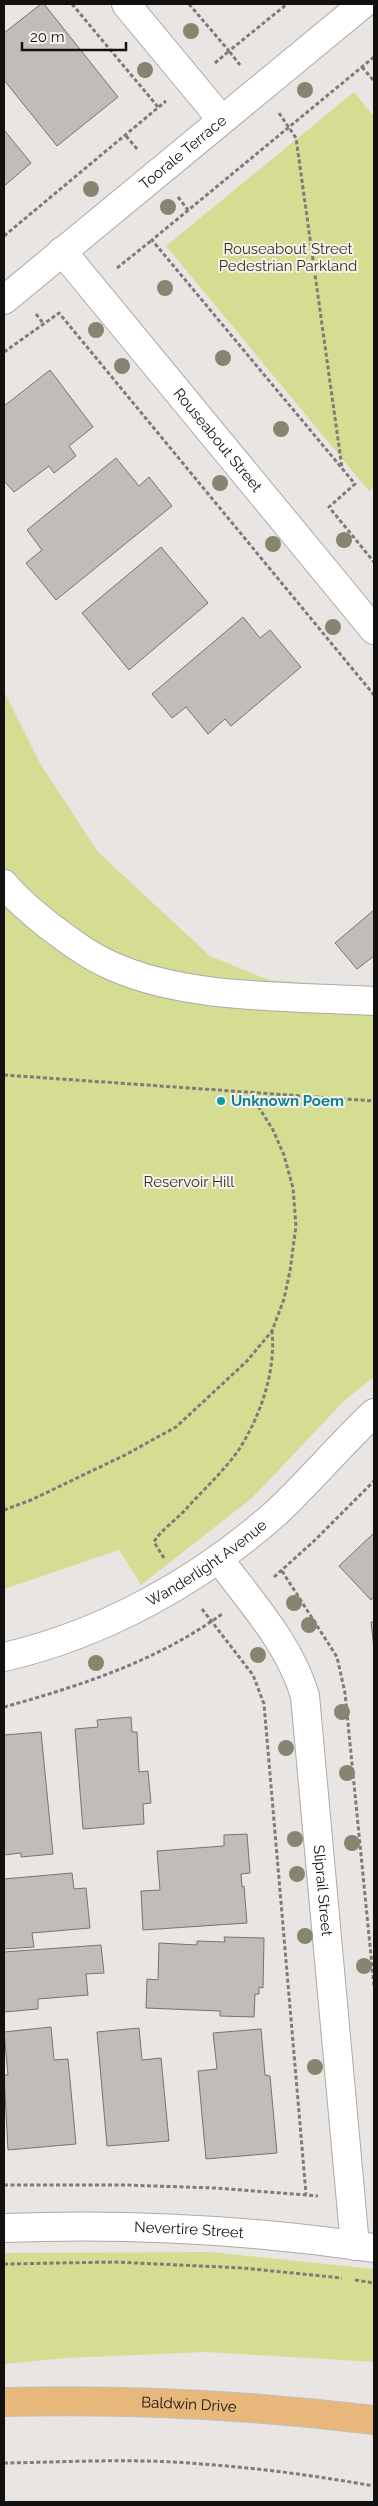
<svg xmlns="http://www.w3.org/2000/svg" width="378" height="2506" font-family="Raleway,sans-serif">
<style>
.green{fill:#d5dd93}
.building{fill:#c0bcb9;stroke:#767370}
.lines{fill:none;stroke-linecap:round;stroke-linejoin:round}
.minor-casing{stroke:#adaaa7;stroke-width:30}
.major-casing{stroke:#c1c1c1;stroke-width:30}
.path{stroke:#7e7b79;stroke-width:3;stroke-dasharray:4 2.5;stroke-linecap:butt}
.minor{stroke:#fff;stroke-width:28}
.major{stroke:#e8b77b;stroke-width:28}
.tree{fill:#858570}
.culture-dot{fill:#0f9aa8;stroke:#f6f2ef;stroke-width:2}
.labels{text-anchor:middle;stroke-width:4;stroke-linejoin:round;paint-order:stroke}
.street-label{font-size:15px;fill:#121110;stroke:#f6f2ef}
.park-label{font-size:15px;fill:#333613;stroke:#f6f2ef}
.culture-label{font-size:15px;font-weight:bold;fill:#0d838f;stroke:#f6f2ef;text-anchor:start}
</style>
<rect width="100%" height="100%" fill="#e9e5e2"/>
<g class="green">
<path d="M354 92 374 117V487L369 491 166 246Z"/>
<path d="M4 691 41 765 98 852 210 956 269 980 374 988V1377L345 1400 252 1498 141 1585 119 1550 4 1589Z"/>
<path d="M211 2252 374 2269V2362L206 2352 66 2358 4 2364V2253Z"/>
</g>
<g class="building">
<path d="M41 4H44L118 97 57 146 4 80V33Z"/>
<path d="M4 130 31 163 4 186Z"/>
<path d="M50 370 93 427 69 446 76 456 54 473 49 466 14 492 4 481V406Z"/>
<path d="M116 458 139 486 149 477 172 506 56 600 26 563 42 550 27 530Z"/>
<path d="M161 547 208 603 129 670 82 613Z"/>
<path d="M243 617 260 638 270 630 301 667 231 726 225 719 208 734 186 707 172 718 152 694Z"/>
<path d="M374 910V956L357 969 335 943Z"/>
<path d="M374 1533V1597L371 1600 339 1566Z"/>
<path d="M371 1622H374V1649Z"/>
<path d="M131 1717 132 1732H137L139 1772 148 1771 151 1803 143 1804 144 1824 83 1829 75 1729 98 1727 97 1720Z"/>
<path d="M41 1732 53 1854 21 1857V1853L4 1855V1735Z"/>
<path d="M247 1834 250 1873 241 1874 242 1887 244 1886 247 1923 143 1930 141 1891 160 1890 157 1851 224 1846V1835Z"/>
<path d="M72 1873 74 1889 86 1888 90 1928 32 1933 34 1947 4 1949V1879Z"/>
<path d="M224 1937 264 1938 263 1988 259 1987V1994H255L254 2017 220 2016V2011L146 2008 147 1979 158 1980 159 1943 197 1945V1941L225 1942Z"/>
<path d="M101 1945 104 1973 86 1974 88 1995 38 1999V2009L4 2012V1952Z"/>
<path d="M51 2027 54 2060 68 2059 76 2144 8 2150 4 2075H8L4 2032Z"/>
<path d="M139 2028 142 2060 161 2058 169 2141 107 2146 97 2032Z"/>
<path d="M261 2029 265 2075 270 2076 277 2153 206 2159 198 2071 217 2069 213 2033Z"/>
</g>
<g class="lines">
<g class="minor-casing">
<g id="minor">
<path d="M126 4 222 120"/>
<path id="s1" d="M62 251 374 630"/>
<path id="s2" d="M4 300 363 4"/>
<path d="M4 884C16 899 33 913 48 925 68 940 89 956 112 966 187 1000 293 996 374 1001"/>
<path id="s3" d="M219 1559C250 1601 290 1644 305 1696L355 2246"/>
<path id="s4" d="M4 1657C104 1634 199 1581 276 1513 310 1481 340 1445 374 1413"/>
<path id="s5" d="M4 2228C127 2223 252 2230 374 2248"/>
</g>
</g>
<g class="major-casing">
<g id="major">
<path id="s6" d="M4 2402C128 2399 251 2405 374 2420"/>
</g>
</g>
<g class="path">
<path d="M72 4 158 107"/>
<path d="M189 4 229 51 287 4"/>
<path d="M374 57 152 240 355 484 329 507 374 562"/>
<path d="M215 63 229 51 240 65"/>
<path d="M362 67 374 81"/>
<path d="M279 113 296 138 342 468"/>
<path d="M126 136 138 150"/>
<path d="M178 197 188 210"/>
<path d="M4 236 166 101"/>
<path d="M117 268 152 240"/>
<path d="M36 314 43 323"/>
<path d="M4 352 59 313 374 695"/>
<path d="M4 1075 374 1101"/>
<path d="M4 1510 31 1500 125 1455 176 1427 247 1361 272 1331 284 1299 290 1271 296 1226 293 1188 284 1155 273 1130 250 1093"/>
<path d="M164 1558 154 1542C158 1533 178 1518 186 1509 204 1489 225 1470 240 1448 261 1414 276 1371 272 1331"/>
<path d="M282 1571 337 1657 345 1693 374 1986"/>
<path d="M274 1577 314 1541 374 1481"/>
<path d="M202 1609 253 1675 264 1704 306 2194"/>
<path d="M4 1707C80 1686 157 1661 222 1614"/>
<path d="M4 2185H124L215 2188 318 2196"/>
<path d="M4 2264 115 2262 243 2268 342 2278"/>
<path d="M355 2280 374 2283"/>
<path d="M4 2463C69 2462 136 2458 201 2464 259 2468 317 2476 374 2486"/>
</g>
<use href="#minor" class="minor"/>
<use href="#major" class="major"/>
</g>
<g class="tree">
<circle cx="191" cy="31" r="8"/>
<circle cx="145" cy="70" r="8"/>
<circle cx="305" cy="90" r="8"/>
<circle cx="91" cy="189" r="8"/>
<circle cx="168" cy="207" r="8"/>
<circle cx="165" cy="288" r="8"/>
<circle cx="96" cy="330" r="8"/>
<circle cx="223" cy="358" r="8"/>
<circle cx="122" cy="366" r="8"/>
<circle cx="281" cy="429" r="8"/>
<circle cx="220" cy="483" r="8"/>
<circle cx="344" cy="540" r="8"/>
<circle cx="273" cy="544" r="8"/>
<circle cx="333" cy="627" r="8"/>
<circle cx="294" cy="1603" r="8"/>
<circle cx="309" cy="1625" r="8"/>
<circle cx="258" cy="1655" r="8"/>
<circle cx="96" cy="1663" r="8"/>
<circle cx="342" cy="1712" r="8"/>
<circle cx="286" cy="1748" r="8"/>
<circle cx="347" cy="1773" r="8"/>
<circle cx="295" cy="1839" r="8"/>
<circle cx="352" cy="1843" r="8"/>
<circle cx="297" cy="1874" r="8"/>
<circle cx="305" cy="1936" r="8"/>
<circle cx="364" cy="1966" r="8"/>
<circle cx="315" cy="2067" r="8"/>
</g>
<circle class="culture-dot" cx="221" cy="1101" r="5"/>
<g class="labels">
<g class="street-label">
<text dy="5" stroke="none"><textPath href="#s2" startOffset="232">Toorale Terrace</textPath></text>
<text dy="5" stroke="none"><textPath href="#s1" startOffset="245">Rouseabout Street</textPath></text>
<text dy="5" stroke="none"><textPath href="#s4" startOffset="225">Wanderlight Avenue</textPath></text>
<text dy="5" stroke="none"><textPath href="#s3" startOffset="358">Sliprail Street</textPath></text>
<text dy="5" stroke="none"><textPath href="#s5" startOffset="185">Nevertire Street</textPath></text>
<text dy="5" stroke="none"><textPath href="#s6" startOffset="185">Baldwin Drive</textPath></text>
</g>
<g class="park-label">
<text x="288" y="254">Rouseabout Street<tspan x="288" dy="17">Pedestrian Parkland</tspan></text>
<text x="189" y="1187">Reservoir Hill</text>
</g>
<g class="culture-label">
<text x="231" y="1106">Unknown Poem</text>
</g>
</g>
<rect width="378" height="2506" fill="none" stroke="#121110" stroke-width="10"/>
<path d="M22 42v8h104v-8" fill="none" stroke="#121110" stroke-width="2.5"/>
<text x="30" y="42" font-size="15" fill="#121110" stroke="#f6f2ef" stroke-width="4" paint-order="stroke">20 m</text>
</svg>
